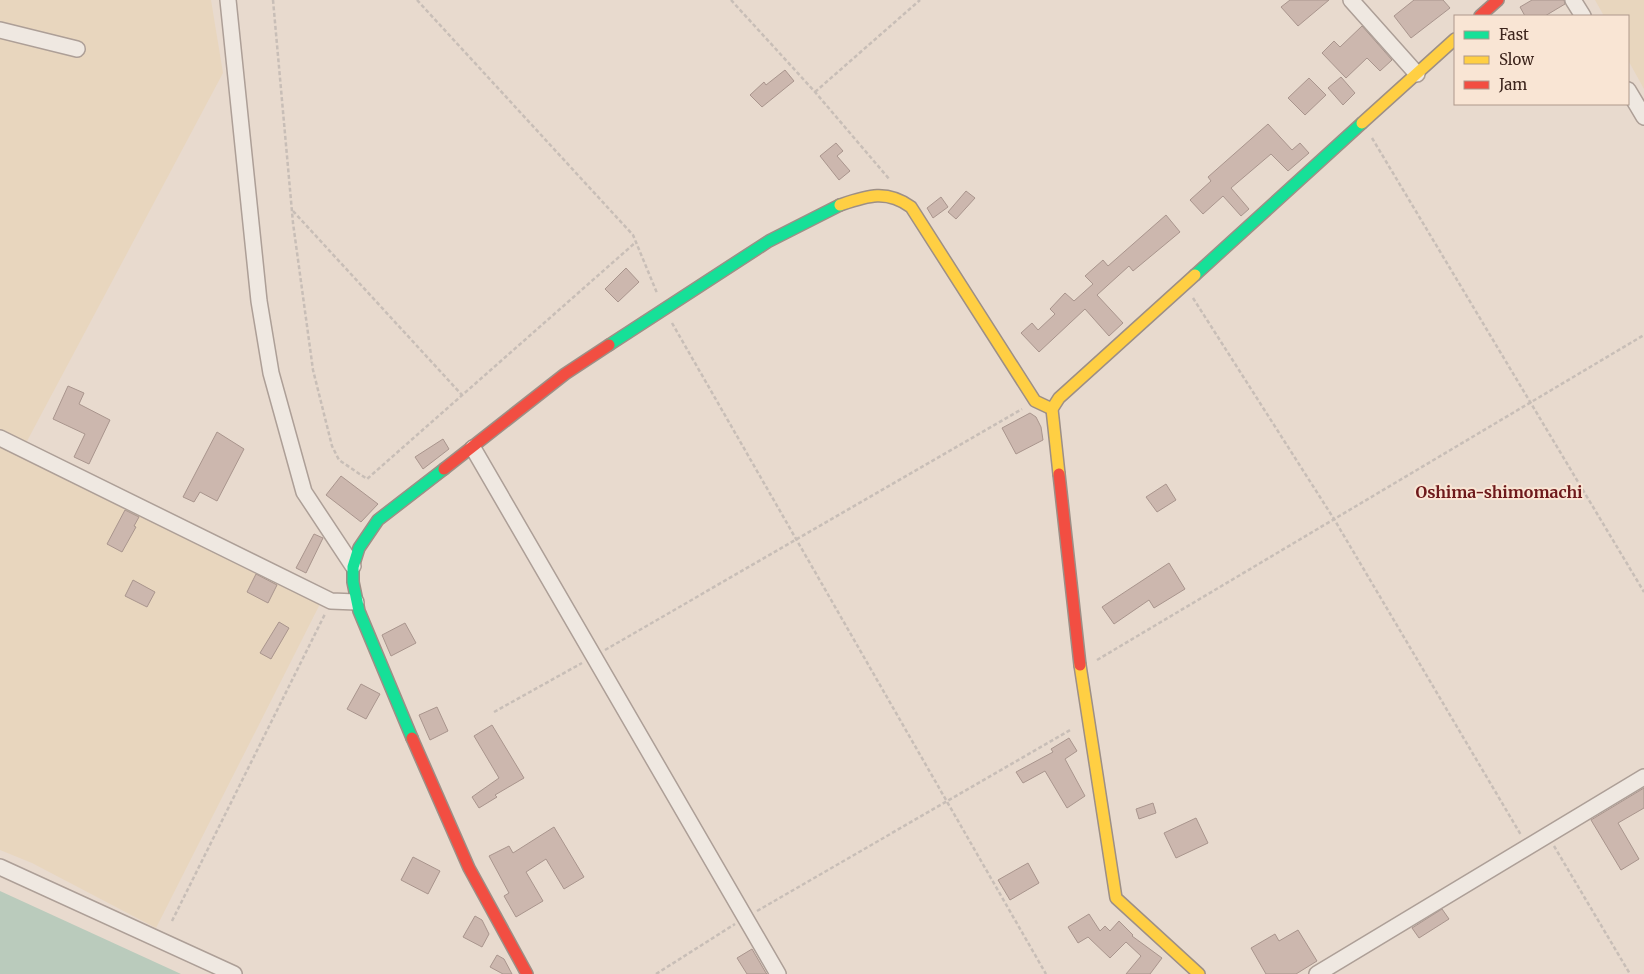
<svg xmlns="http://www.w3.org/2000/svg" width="1644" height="974" font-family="Merriweather,serif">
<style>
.farmland{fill:#e8d6be}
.water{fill:#bacbbc}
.building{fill:#ccb7ae;stroke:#a9958d}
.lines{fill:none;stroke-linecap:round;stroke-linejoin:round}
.street-casing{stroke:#ad9f97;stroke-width:18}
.fast-casing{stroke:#9d8f86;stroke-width:14}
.slow-casing{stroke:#9d8f86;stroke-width:14}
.jam-casing{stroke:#9d8f86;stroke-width:14}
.path{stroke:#c8beb7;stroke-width:2.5;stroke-dasharray:4 2.5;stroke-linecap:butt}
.street{stroke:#efe8e1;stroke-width:15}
.fast{stroke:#16e098;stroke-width:11}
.slow{stroke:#ffcf43;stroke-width:11}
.jam{stroke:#f24e42;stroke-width:11}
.labels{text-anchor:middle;stroke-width:4;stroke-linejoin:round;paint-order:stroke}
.quarter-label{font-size:16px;font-weight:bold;fill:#6e191b;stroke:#f9e5d4}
</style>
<rect width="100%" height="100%" fill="#e8dace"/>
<g class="farmland">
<path d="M0 0H211L223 73 26 443 0 430Z"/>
<path d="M1595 0H1644V89L1628 60V16H1604Z"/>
<path d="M0 447 320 604 156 928 32 863 0 850Z"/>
</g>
<path class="water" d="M0 891 181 974H0Z"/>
<g class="building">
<path d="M1290 0H1329L1298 26 1281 7Z"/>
<path d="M1414 0H1443L1450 8 1411 38 1394 16Z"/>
<path d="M1532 0H1564L1565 4 1545 16H1525L1520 7Z"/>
<path d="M1362 26 1392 60 1380 71 1367 58 1346 78 1322 53 1334 41 1340 47Z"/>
<path d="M785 70 794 81 762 107 750 95 764 82 766 85Z"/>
<path d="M1341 77 1355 93 1343 105 1328 88Z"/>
<path d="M1309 78 1326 95 1305 115 1288 98Z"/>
<path d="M1268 124 1292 150 1300 143 1309 153 1288 171 1271 154 1231 188 1249 209 1241 216 1223 196 1203 214 1190 200 1211 181 1208 177Z"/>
<path d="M836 143 843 151 837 156 850 171 839 180 820 156Z"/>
<path d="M966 191 975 198 956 219 948 212Z"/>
<path d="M941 197 948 207 933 218 927 208Z"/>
<path d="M1166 215 1180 232 1133 271 1129 266 1097 295 1123 323 1109 336 1085 309 1039 352 1021 333 1032 323 1038 330 1055 314 1050 309 1065 293 1074 301 1093 284 1085 276 1103 260 1108 266Z"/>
<path d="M626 268 639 282 618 302 605 289Z"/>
<path d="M68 386 84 393 79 404 110 420 89 464 74 457 85 434 53 419Z"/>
<path d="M1030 413 1036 417 1041 427 1043 440 1016 454 1002 428Z"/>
<path d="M217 432 244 449 217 501 200 492 194 502 183 497Z"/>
<path d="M443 439 449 449 423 469 415 457Z"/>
<path d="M341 476 378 504 361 522 326 495Z"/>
<path d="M1166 484 1176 500 1157 512 1146 497Z"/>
<path d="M125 510 139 517 134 526 136 527 122 552 107 544Z"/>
<path d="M314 534 323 538 306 573 296 568Z"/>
<path d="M1169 563 1185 589 1154 608 1149 600 1114 624 1102 607Z"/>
<path d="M256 574 277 585 268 603 247 592Z"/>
<path d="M133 580 155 592 147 607 125 596Z"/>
<path d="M279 622 289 628 271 659 260 653Z"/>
<path d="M405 623 416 643 391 656 382 635Z"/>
<path d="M361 684 380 694 366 719 347 709Z"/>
<path d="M437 707 448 731 430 740 419 715Z"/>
<path d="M492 725 524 778 495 795 497 797 479 808 472 797 499 778 474 736Z"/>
<path d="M1069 738 1077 751 1065 759 1085 796 1067 808 1045 771 1023 783 1016 772 1053 752 1051 749Z"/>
<path d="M1644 788V808L1618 823 1639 859 1621 870 1591 820Z"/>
<path d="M1153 803 1156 813 1139 819 1136 809Z"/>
<path d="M1196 818 1208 843 1176 858 1164 833Z"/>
<path d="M554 827 584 877 564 889 546 859 526 872 543 901 516 917 504 896 509 893 489 856 509 846 513 853Z"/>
<path d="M413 857 440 871 428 894 401 880Z"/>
<path d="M1028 863 1039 883 1010 900 998 880Z"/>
<path d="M1442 909 1449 919 1419 938 1412 928Z"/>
<path d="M1089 914 1100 931 1105 926 1110 931 1119 921 1133 935 1132 936 1162 958 1150 974H1126L1141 956 1126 942 1110 958 1088 937 1078 943 1068 927Z"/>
<path d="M475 916 482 920 489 934 482 947 463 937Z"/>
<path d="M1298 930 1317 961 1296 974H1266L1251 948 1275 934 1279 941Z"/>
<path d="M752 949 766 973 767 974H747L737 958Z"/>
<path d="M497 955 504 959 512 974H503L490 967Z"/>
</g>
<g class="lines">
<g class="street-casing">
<g id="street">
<path d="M228 0 259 301 271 373 304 492 353 566"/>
<path d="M1351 0 1417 74"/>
<path d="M1573 0 1583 16"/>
<path d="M0 30 77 49"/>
<path d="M1628 90 1644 117"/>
<path d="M0 438 331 601 356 602"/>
<path d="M473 448 778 974"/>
<path d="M0 867 234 974"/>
<path d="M1317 974 1644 777"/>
</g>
</g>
<g class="fast-casing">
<g id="fast">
<path d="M1195 275 1362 123"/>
<path d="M609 345 769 241 840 205"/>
<path d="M412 738 359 611 353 582V567L359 548 378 520 444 469"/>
</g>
</g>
<g class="slow-casing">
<g id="slow">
<path d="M1362 123 1455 39"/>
<path d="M840 205C867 196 886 189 911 207L1035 401 1052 409"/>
<path d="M1059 474 1052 409 1059 398 1195 275"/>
<path d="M1080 665 1116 898 1199 974"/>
</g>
</g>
<g class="jam-casing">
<g id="jam">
<path d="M1480 16 1498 0"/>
<path d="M444 469 565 374 609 345"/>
<path d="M1059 474 1080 665"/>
<path d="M412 738 469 868 527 974"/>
</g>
</g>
<g class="path">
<path d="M273 0 293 223 313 370 332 446 339 460 367 479 636 242"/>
<path d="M417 0 633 235 657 293"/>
<path d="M731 0 815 92 890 180"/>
<path d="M815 92 920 0"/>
<path d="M1372 138 1644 592"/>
<path d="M293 211 462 395"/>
<path d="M1193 298 1334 519 1521 835"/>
<path d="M672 323 1046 974"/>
<path d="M605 650 1022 409"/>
<path d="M1097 660 1644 335"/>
<path d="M494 712 582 663"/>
<path d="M1554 846 1630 974"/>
<path d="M757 911 1072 729"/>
<path d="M172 921 325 614"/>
<path d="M656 974 735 924"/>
</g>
<use href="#street" class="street"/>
<use href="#fast" class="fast"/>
<use href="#slow" class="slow"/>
<use href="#jam" class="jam"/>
</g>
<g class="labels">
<g class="quarter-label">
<text x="1499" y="498">Oshima-shimomachi</text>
</g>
</g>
<rect x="1454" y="15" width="175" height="90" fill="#f9e5d4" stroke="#ae988b"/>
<rect x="1464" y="31" width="25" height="8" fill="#16e098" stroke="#ae988b"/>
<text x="1499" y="40" font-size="15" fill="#3d251d">Fast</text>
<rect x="1464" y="56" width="25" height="8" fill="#ffcf43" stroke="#ae988b"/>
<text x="1499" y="65" font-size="15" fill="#3d251d">Slow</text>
<rect x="1464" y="81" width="25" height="8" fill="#f24e42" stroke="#ae988b"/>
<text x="1499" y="90" font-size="15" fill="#3d251d">Jam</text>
</svg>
